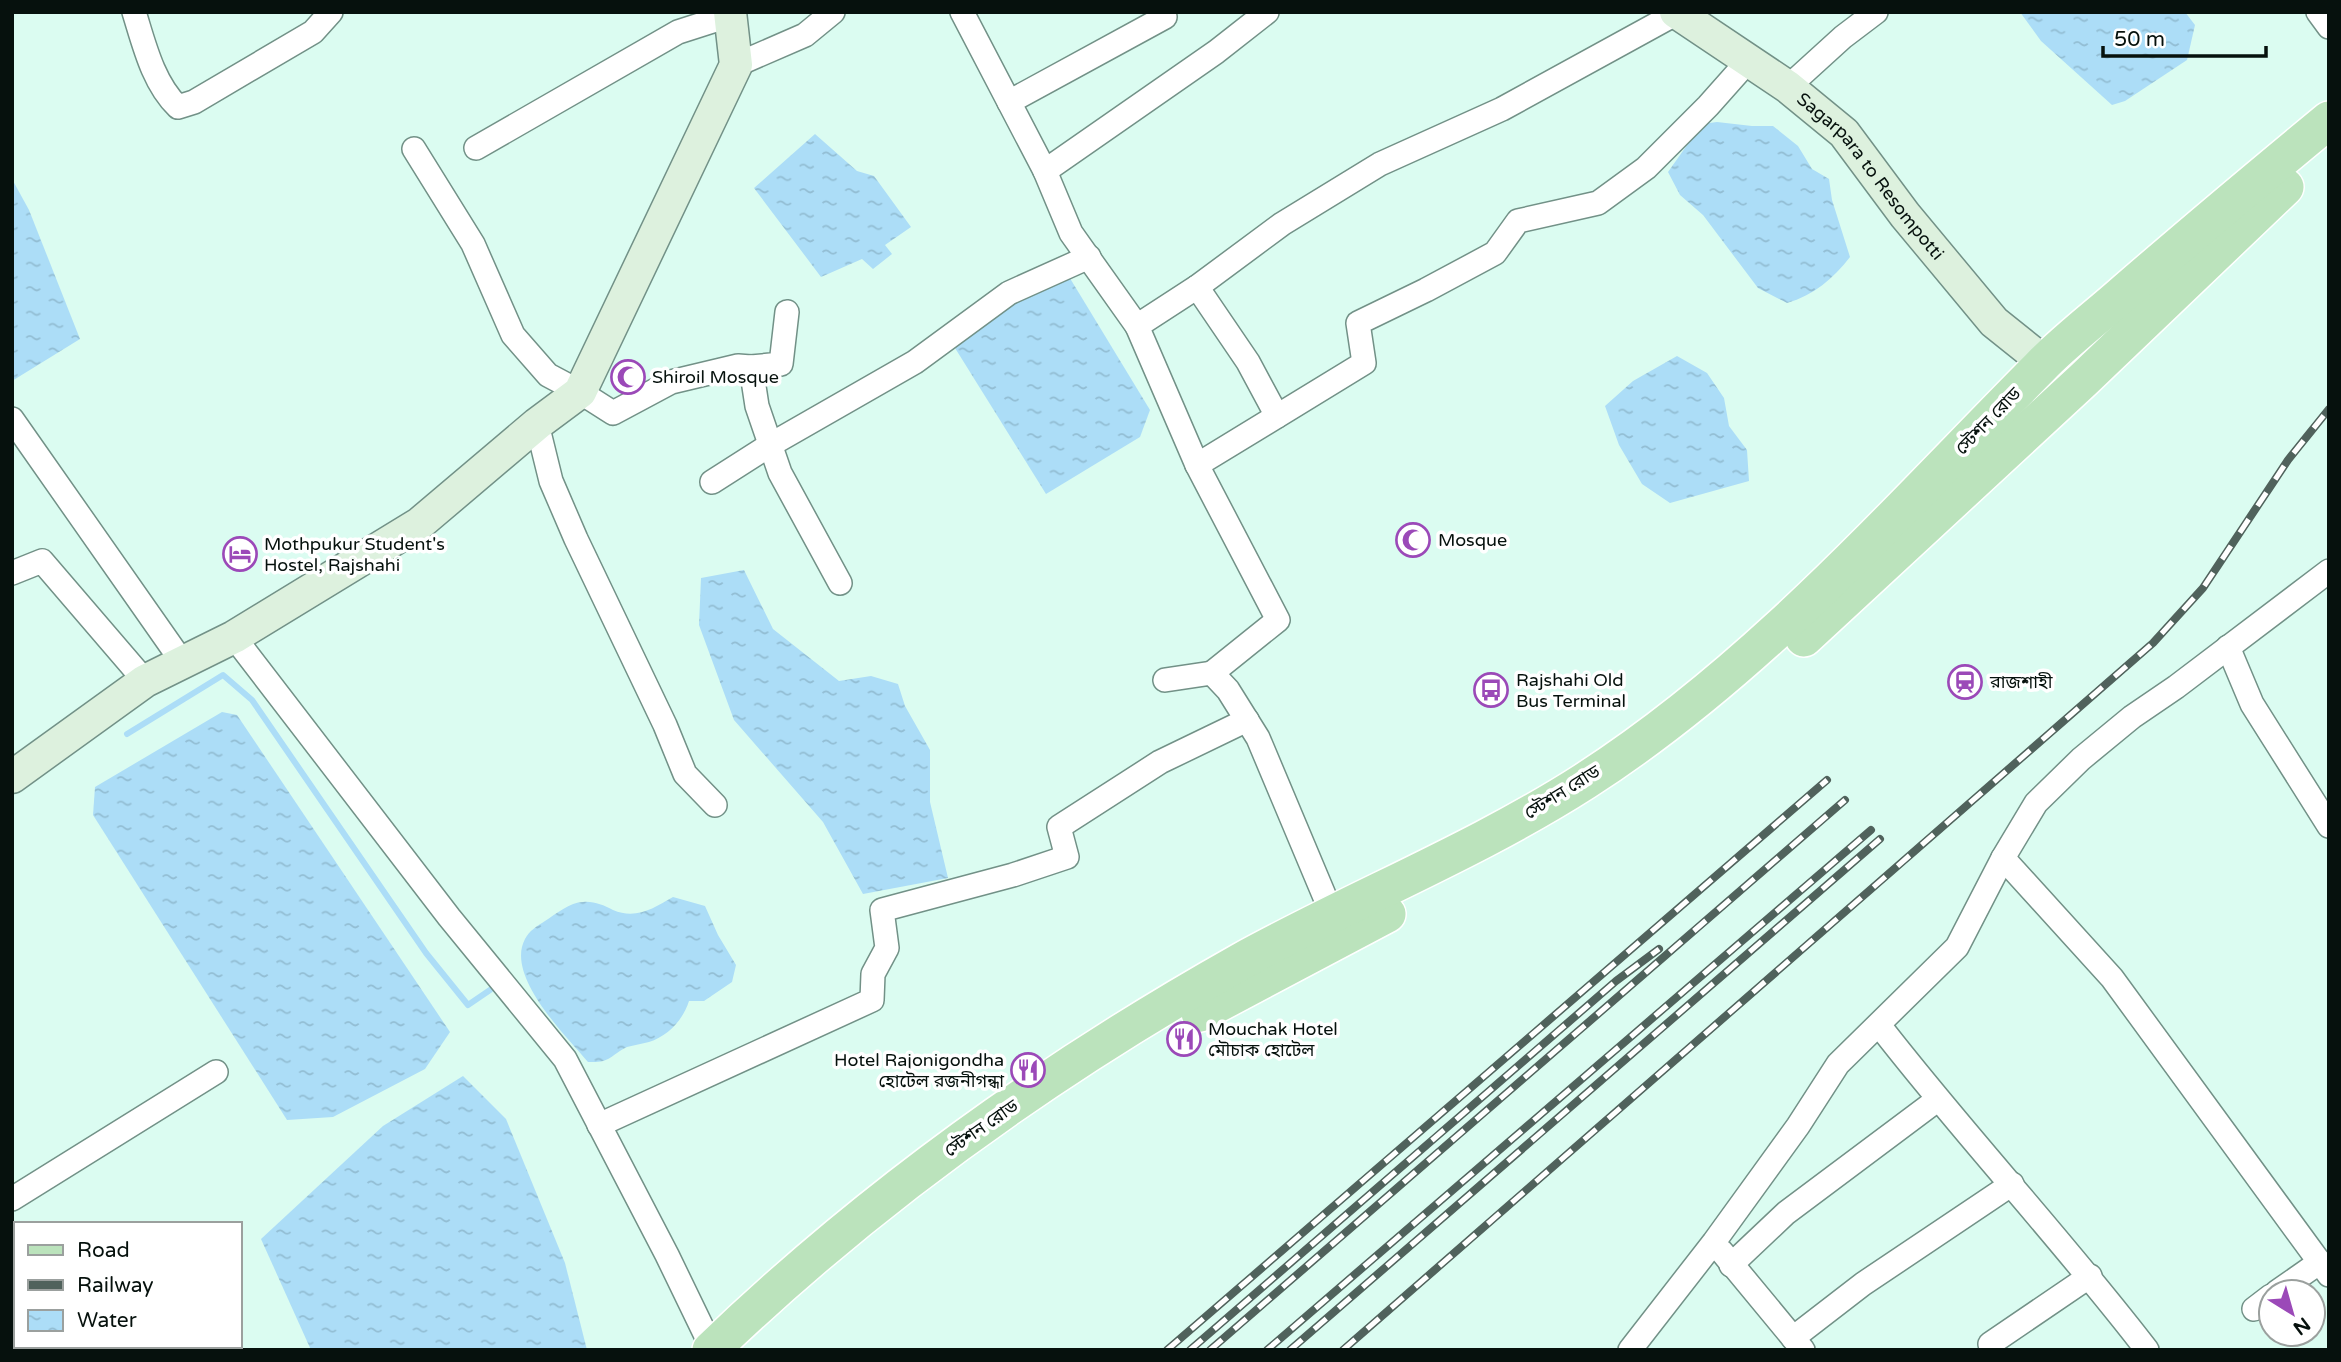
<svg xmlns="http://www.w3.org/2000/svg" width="2341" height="1362" font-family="'Varela Round','Noto Sans Bengali',sans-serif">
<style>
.water{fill:url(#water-ripples)}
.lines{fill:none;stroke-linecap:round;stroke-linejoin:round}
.stream{stroke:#acddf7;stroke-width:6}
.street-casing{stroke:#729187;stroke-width:26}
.secondary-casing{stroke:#729187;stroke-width:35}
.primary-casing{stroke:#fff;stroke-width:40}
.street{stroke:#fff;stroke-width:23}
.secondary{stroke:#ddf1de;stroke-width:32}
.primary{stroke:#bbe3bc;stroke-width:37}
.rail-casing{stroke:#50625c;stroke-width:8}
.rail{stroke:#fff;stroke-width:5;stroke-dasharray:16;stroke-linecap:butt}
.labels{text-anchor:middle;stroke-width:7;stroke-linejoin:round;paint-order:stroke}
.street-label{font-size:18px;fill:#06110d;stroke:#fff}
.poi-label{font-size:18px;fill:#06110d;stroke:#fff;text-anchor:start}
</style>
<defs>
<pattern id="water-ripples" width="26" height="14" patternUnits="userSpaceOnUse" patternTransform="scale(1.75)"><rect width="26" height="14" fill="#acddf7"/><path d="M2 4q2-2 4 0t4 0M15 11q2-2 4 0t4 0" fill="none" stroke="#92bdd3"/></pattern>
</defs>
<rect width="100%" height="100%" fill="#dbfcf1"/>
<g class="water">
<path d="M2020 12H2185L2195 25 2187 60 2125 101 2112 105 2041 41Z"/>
<path d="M1717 122 1752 126H1773L1798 146 1812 169 1829 179 1832 200 1850 257C1833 279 1814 295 1787 303L1758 288 1703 215 1680 195 1668 172 1702 124Z"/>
<path d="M815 134 857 171 874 176 911 227 885 245 892 254 873 269 862 259 821 277 754 188Z"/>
<path d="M12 179 29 210 80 339 12 381Z"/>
<path d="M1068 275 1150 410 1140 437 1046 494 955 348 974 320Z"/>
<path d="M1677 356 1707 373 1724 398 1729 426 1747 450 1749 481 1670 503 1642 484 1619 445 1605 406 1633 381Z"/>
<path d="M744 570 773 629 839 681 871 676 898 684 905 706 930 750V802L948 878 863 894 823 822 734 720 699 625 701 578Z"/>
<path d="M222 712 237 715 450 1032 425 1069 333 1117 287 1120 93 815 95 787Z"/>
<path d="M673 897 705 906 718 935 736 965 732 982 704 1001H689C683 1020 668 1036 649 1042 642 1044 634 1045 627 1047 609 1056 611 1063 588 1062 566 1036 505 976 525 939 529 931 537 926 545 921 556 914 570 902 583 902 594 901 603 905 613 910 636 920 654 908 673 897Z"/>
<path d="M463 1076 506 1119 565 1263 587 1350H311L261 1239 383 1126Z"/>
</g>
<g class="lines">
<path class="stream" d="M127 734 223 675 252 700 426 953 468 1005 490 990"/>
<g class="street-casing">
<g id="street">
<path d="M134 12C144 44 153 83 178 107L194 102 313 32 331 12"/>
<path d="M962 12 1045 171 1071 233 1137 326"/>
<path d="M2318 12 2329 27"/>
<path d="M736 65 805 35 833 12"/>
<path d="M1788 87 1843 37 1876 12"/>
<path d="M1009 102 1165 17 1164 12"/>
<path d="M476 148 678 32 731 15"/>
<path d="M414 149 473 244 513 335 548 375 580 392 613 413 671 382 738 366 751 367 757 406 780 473 840 583"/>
<path d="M1045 171 1216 52 1267 12"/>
<path d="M1197 287 1248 362 1277 416"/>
<path d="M751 367 781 364 787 312"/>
<path d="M12 419 183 663"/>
<path d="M537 424 551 481 576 539 665 725 685 774 715 805"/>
<path d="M1197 465 1364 363 1358 323 1426 290 1495 253 1518 221 1598 203 1646 168 1708 106 1748 61"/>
<path d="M712 482 770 445 915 362 1009 293 1089 257"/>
<path d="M12 573 42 561 145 681"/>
<path d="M234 637 449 917 565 1059 667 1255 712 1348"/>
<path d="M2228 647 2252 704 2329 826"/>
<path d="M1212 673 1278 620 1197 465 1137 326 1197 287 1282 224 1380 164 1502 109 1677 13"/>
<path d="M1165 680 1212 673 1228 690 1258 738 1332 914"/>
<path d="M2003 858 2112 978 2329 1275"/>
<path d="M1879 1025C1965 1136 2061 1238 2147 1350"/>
<path d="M599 1125 872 1000 873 974 887 948 882 910 1013 875 1067 857 1059 827 1160 762 1247 720"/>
<path d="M12 1199 216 1072"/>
<path d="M1722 1252 1803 1350"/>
<path d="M1731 1265 1786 1213 1937 1100"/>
<path d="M2277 1292 2320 1262"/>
<path d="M2254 1309 2271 1296"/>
<path d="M1793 1338 1863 1284 2012 1184"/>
<path d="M1630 1350 1714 1242 1798 1126 1838 1064 1957 947 2003 858 2036 803 2081 759 2132 717 2176 687 2329 571"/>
<path d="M1992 1350 1990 1344 2090 1276"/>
</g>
</g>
<g class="secondary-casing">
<g id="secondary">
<path id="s1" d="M1676 12 1788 87 1844 133 1905 215 1994 322 2044 362"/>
<path d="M12 777 145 681 234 637 419 524 537 424 580 392 736 65 730 12"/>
</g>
</g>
<g class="primary-casing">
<g id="primary">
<path d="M1804 638 2083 380 2285 187"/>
<path d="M1200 1013 1387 914"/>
<path d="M711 1350C869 1198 1050 1069 1240 962 1354 899 1476 851 1585 781 1759 669 1896 512 2040 367 2066 340 2097 317 2125 292 2192 234 2260 177 2329 120"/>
</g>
</g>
<use href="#street" class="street"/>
<use href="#secondary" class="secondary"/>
<use href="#primary" class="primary"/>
<g class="rail-casing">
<g id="rail">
<path d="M1167 1350 1827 780"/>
<path d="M1190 1350 1616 981 1659 949"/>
<path d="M1210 1350 1845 800"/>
<path d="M1267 1350 1871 830"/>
<path d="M1290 1350 1880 839"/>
<path d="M1343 1350 2153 643 2203 588 2288 460 2329 409"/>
</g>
</g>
<use href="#rail" class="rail"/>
</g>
<defs>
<g id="mosque-ring" transform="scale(1.75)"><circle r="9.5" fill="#fff" stroke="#9b49b8" stroke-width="1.5"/><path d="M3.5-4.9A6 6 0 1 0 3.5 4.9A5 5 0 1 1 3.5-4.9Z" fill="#9b49b8"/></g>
<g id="hotel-ring" transform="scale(1.75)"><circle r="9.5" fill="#fff" stroke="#9b49b8" stroke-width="1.5"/><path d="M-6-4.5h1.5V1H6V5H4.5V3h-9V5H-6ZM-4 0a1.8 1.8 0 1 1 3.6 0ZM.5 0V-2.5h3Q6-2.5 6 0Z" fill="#9b49b8"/></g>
<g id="station-ring" transform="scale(1.75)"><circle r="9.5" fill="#fff" stroke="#9b49b8" stroke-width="1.5"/><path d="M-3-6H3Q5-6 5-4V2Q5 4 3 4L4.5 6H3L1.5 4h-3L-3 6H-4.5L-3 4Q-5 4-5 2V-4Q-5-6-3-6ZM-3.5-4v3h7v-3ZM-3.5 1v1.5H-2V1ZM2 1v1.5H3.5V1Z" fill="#9b49b8"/></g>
<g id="bus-ring" transform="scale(1.75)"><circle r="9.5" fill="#fff" stroke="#9b49b8" stroke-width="1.5"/><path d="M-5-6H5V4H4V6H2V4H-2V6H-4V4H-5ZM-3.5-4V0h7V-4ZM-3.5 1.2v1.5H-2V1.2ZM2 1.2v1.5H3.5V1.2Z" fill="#9b49b8"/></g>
<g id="restaurant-ring" transform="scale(1.75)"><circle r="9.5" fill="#fff" stroke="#9b49b8" stroke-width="1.5"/><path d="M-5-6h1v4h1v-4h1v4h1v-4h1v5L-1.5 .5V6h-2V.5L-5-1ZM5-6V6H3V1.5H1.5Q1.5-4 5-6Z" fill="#9b49b8"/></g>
</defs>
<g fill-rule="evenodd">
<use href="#mosque-ring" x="628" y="377"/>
<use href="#mosque-ring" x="1413" y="540"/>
<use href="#hotel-ring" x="240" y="554"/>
<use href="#station-ring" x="1965" y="682"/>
<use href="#bus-ring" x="1491" y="690"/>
<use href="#restaurant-ring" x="1184" y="1039"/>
<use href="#restaurant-ring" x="1028" y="1070"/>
</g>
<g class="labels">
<g class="street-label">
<text dy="6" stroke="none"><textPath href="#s1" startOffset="257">Sagarpara to Resompotti</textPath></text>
<text transform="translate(1988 421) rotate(-46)" y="6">স্টেশন রোড</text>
<text transform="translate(1562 792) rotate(-32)" y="6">স্টেশন রোড</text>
<text transform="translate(981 1128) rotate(-35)" y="6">স্টেশন রোড</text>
</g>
<g class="poi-label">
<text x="652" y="383">Shiroil Mosque</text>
<text x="1438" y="546">Mosque</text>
<text x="264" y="550">Mothpukur Student's<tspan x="264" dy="21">Hostel, Rajshahi</tspan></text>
<text x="1516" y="686">Rajshahi Old<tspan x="1516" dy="21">Bus Terminal</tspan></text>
<text x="1990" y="688">রাজশাহী</text>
<text x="1208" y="1035">Mouchak Hotel<tspan x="1208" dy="21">মৌচাক হোটেল</tspan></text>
<text x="1004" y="1066" text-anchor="end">Hotel Rajonigondha<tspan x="1004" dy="21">হোটেল রজনীগন্ধা</tspan></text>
</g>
</g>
<rect width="2341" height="1362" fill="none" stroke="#06110d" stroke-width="28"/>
<rect x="14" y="1222" width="228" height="126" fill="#ffffff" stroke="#9ba09e" stroke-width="2"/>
<rect x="28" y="1245" width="35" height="10" fill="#bbe3bc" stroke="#9ba09e" stroke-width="2"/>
<text x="77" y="1257" font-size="21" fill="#06110d">Road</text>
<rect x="28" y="1280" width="35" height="10" fill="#50625c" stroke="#9ba09e" stroke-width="2"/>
<text x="77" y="1292" font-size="21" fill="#06110d">Railway</text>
<rect x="28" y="1310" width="35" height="21" fill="url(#water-ripples)" stroke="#9ba09e" stroke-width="2"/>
<text x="77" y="1327" font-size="21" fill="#06110d">Water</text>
<g transform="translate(2292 1313) rotate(143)"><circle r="33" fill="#ffffff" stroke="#9ba09e" stroke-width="2"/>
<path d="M0-5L12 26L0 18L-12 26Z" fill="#9b49b8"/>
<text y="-10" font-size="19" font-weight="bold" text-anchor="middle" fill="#06110d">N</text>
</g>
<path d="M2103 46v10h163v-10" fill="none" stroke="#06110d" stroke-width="3.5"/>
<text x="2114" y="46" font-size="21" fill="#06110d" stroke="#ffffff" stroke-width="5" paint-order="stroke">50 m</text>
</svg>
